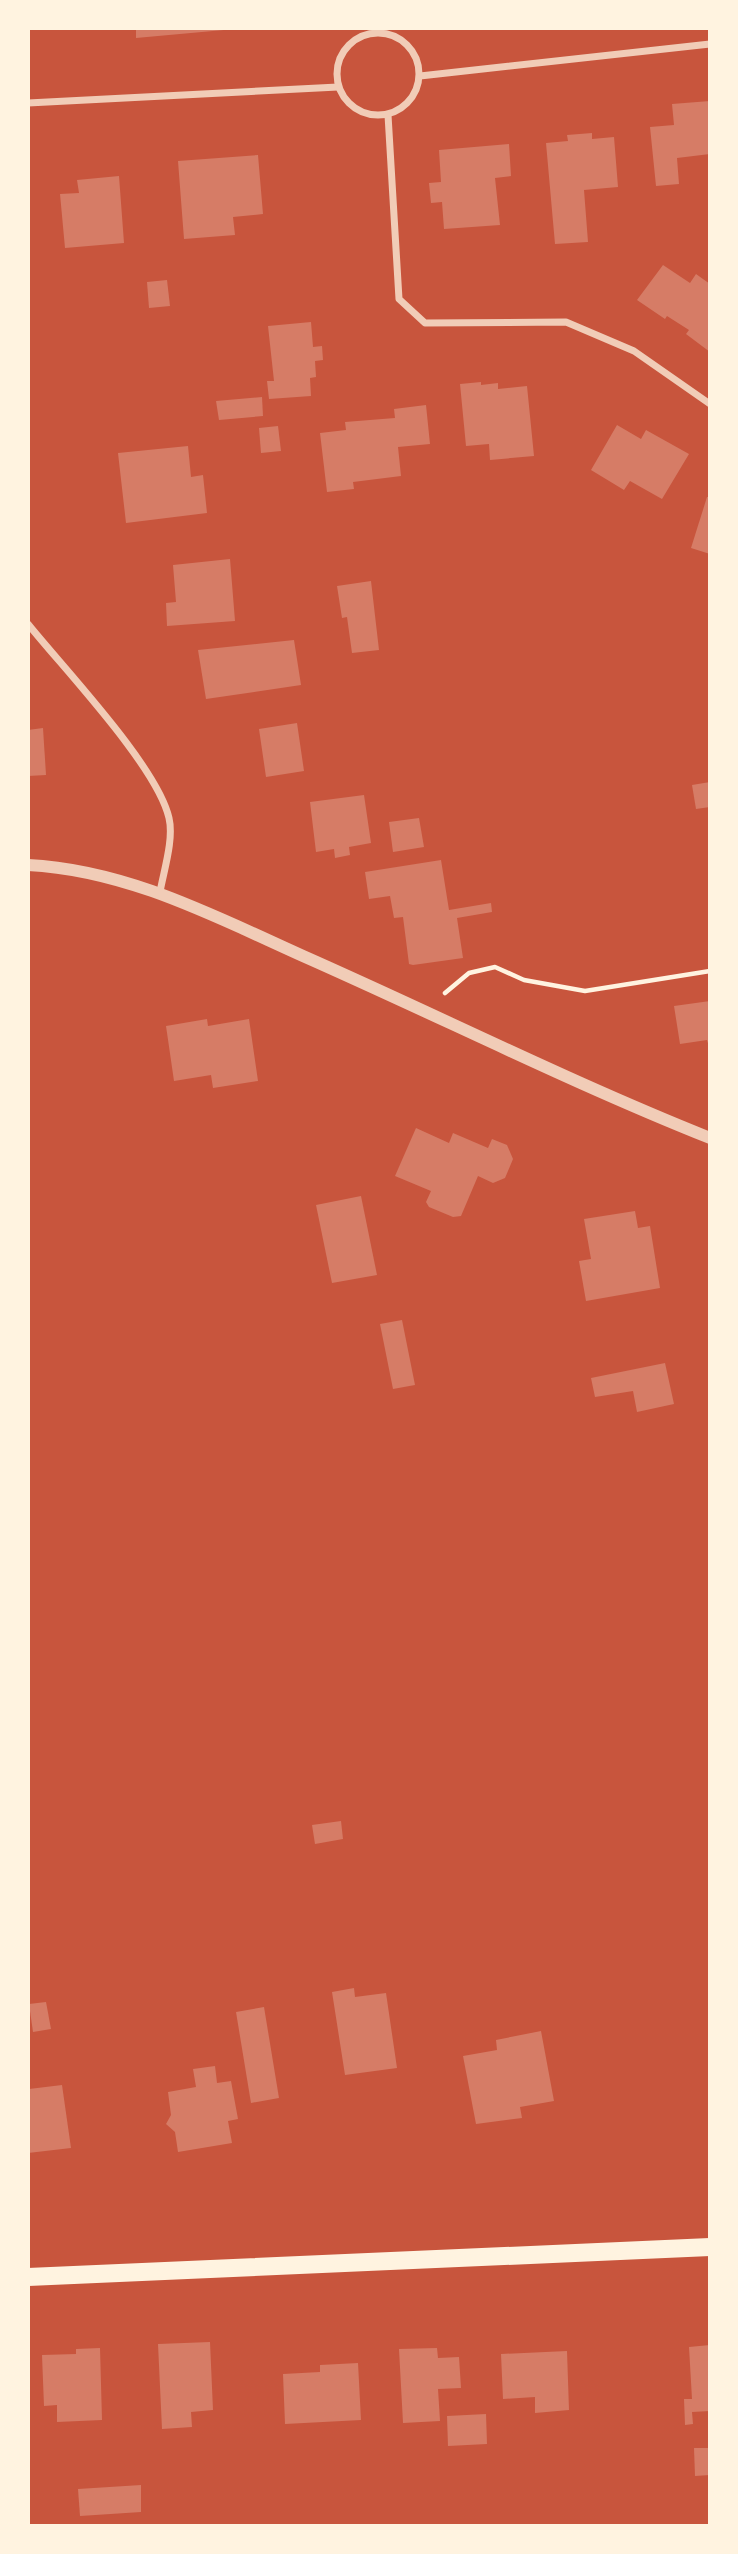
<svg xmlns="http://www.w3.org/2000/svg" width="738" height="2554" font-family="'Exo 2',sans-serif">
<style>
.building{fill:#d67c66}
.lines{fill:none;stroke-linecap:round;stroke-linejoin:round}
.path{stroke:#fff3e0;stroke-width:4.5}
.minor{stroke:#f1ccb7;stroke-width:7}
.tertiary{stroke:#f1ccb7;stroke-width:12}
.primary{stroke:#fff3e0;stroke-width:18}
</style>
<rect width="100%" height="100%" fill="#c8553d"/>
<g class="building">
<path d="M136 28H224V30L136 38Z"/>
<path d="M710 101V154L677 158 679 184 656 186 650 127 674 125 672 104Z"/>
<path d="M592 133V139L614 137 618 187 584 190 588 242 555 244 546 143 568 141 567 135Z"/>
<path d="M509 144 511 176 495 178 500 225 444 229 442 202 431 203 429 183 441 182 439 150Z"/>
<path d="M258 155 263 214 233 217 235 235 184 239 178 161Z"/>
<path d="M119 176 124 243 65 248 60 194 79 193 77 180Z"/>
<path d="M663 265 690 283 696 274 710 284V352L686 334 689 330 667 316 665 319 637 300Z"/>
<path d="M167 280 170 306 149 308 147 282Z"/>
<path d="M311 322 313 347 322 346 323 360 315 361 316 377 310 378 311 396 269 399 267 381H274L268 326Z"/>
<path d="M481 382V385L498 383V389L527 386 534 456 490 460 489 444 466 446 460 384Z"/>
<path d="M262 397 263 416 219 420 216 401Z"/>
<path d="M426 405 430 444 398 447 401 476 353 482 354 489 327 492 320 433 346 430 345 422 395 418 394 409Z"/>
<path d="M617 425 641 439 646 430 689 454 662 499 630 481 624 490 591 470Z"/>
<path d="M278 426 281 451 261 453 259 428Z"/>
<path d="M188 446 191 477 203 475 207 513 126 523 118 453Z"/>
<path d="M707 497H710V554L691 548Z"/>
<path d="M230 559 235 621 167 626 166 603 176 602 173 565Z"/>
<path d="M371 581 379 650 352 653 347 617 342 618 337 586Z"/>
<path d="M294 640 301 685 206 699 198 650Z"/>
<path d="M297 723 304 771 266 777 259 729Z"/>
<path d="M43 728 46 775 28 776V730Z"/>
<path d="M710 782V807L696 809 692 785Z"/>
<path d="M364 795 371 843 349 847 350 855 335 858 334 849 316 852 310 802Z"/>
<path d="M419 818 424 847 393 852 389 822Z"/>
<path d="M441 860 449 910 491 903 492 912 457 918 463 958 413 965 409 964 403 917 394 918 390 896 369 899 365 872Z"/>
<path d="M710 1001V1050L707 1040 680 1044 674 1006Z"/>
<path d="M207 1019 208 1026 249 1019 258 1081 213 1088 211 1075 174 1081 166 1026Z"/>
<path d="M416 1128 449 1143 453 1133 488 1148 492 1139 507 1145 513 1159 505 1178 493 1183 478 1176 461 1216 453 1217 429 1207 426 1202 431 1191 395 1176Z"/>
<path d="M361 1196 377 1275 332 1283 316 1205Z"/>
<path d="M635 1211 638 1228 650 1226 660 1288 586 1301 579 1261 591 1259 584 1219Z"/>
<path d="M402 1320 415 1385 393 1389 380 1324Z"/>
<path d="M665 1363 674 1404 637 1412 633 1391 595 1397 591 1378Z"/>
<path d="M341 1821 343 1839 315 1844 312 1825Z"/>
<path d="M354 1988 355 1997 386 1993 397 2068 345 2075 332 1992Z"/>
<path d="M46 2002 51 2029 33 2032 29 2004Z"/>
<path d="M264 2007 279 2098 251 2103 236 2012Z"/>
<path d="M541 2031 554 2101 520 2107 522 2118 476 2124 463 2056 497 2050 496 2040Z"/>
<path d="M215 2066 217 2083 231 2081 238 2119 228 2121 232 2143 178 2152 175 2132 166 2124 171 2115 168 2092 196 2087 193 2069Z"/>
<path d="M62 2085 71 2148 28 2153 29 2089Z"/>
<path d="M210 2342 213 2410 191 2412 192 2427 162 2429 158 2344Z"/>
<path d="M710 2345V2411L692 2412 693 2424 685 2425 684 2399H692L689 2347Z"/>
<path d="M100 2348 102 2420 57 2422V2405L44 2406 42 2355 76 2354V2349Z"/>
<path d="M437 2348 438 2358 459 2357 461 2388 438 2389 440 2421 403 2423 399 2349Z"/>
<path d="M567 2351 569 2410 535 2413V2397L503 2399 501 2354Z"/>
<path d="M358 2363 361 2420 285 2424 283 2374 320 2372V2365Z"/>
<path d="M486 2414 487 2444 448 2446 447 2416Z"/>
<path d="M694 2448H710V2475L695 2476Z"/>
<path d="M141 2485V2512L80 2516 78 2489Z"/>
</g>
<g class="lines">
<path class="path" d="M445 993 469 973 495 967 524 980 585 991 710 971"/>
<g class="minor">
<circle cx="378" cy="74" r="41"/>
<path d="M420 76 710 44"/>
<path d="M28 103 338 87"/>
<path d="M388 115 399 299 425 323 566 322 634 351 710 404"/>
<path d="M28 624C64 669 157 766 169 818 174 839 164 870 160 892"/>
</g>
<path class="tertiary" d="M28 865C127 870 214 916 303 956 439 1016 572 1083 710 1138"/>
<path class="primary" d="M28 2277 710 2247"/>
</g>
<rect width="738" height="2554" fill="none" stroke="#fff3e0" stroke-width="60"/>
</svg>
